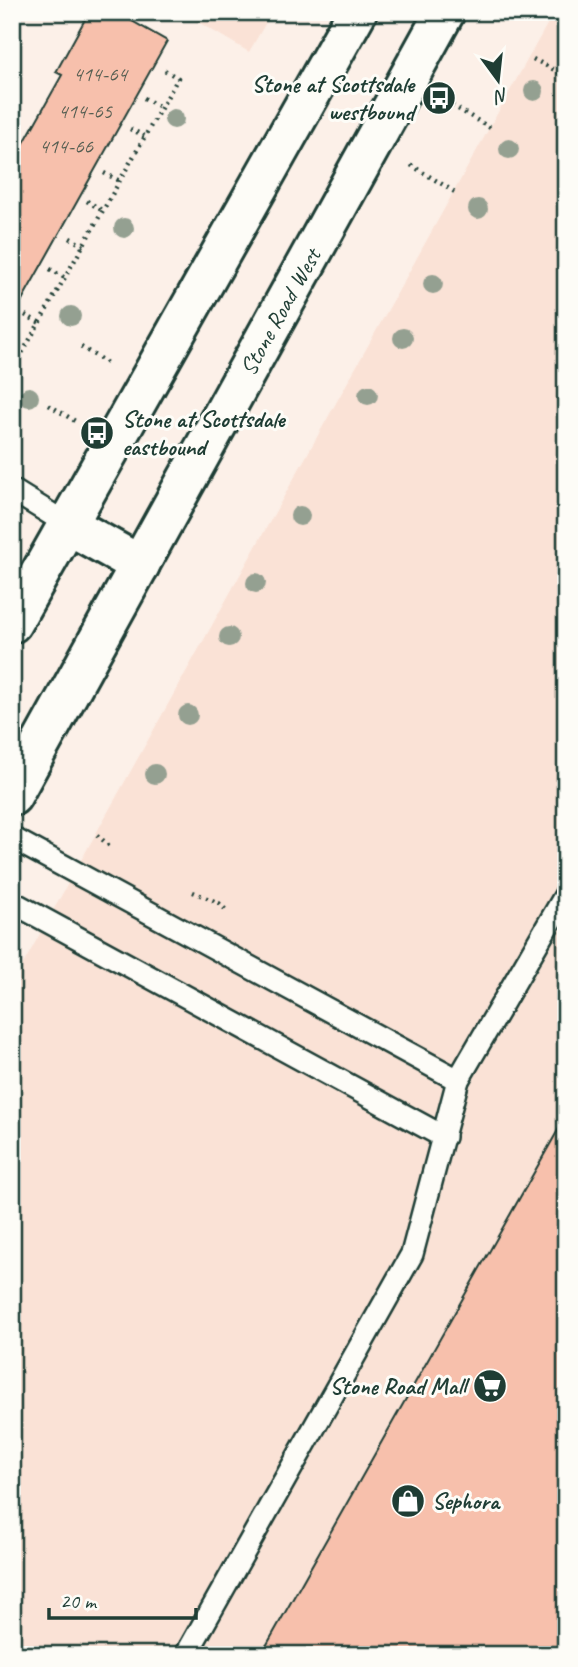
<svg xmlns="http://www.w3.org/2000/svg" width="578" height="1667" font-family="Caveat,sans-serif">
<style>
.built{fill:#fae2d6}
.building{fill:#f7c0ac;stroke:#1f3d34;stroke-width:2}
.lines{fill:none;stroke-linecap:round;stroke-linejoin:round}
.service-casing{stroke:#1f3d34;stroke-width:26}
.secondary-casing{stroke:#1f3d34;stroke-width:44}
.path{stroke:#1f3d34;stroke-width:4.5;stroke-dasharray:2 5;stroke-linecap:butt}
.service{stroke:#fdfcf7;stroke-width:21}
.secondary{stroke:#fdfcf7;stroke-width:38}
.tree{fill:#94a091}
.labels{text-anchor:middle;stroke-width:6;stroke-linejoin:round;paint-order:stroke}
.number-label{font-size:21px;fill:#555e52}
.poi-label{font-size:24px;font-weight:bold;fill:#1f3d34;stroke:#fdfcf7;text-anchor:end}
.street-label{font-size:24px;fill:#1f3d34;stroke:#fdfcf7}
</style>
<rect width="100%" height="100%" fill="#fcf0e8"/>
<filter id="ink" filterUnits="userSpaceOnUse"><feTurbulence type="fractalNoise" baseFrequency=".0143" numOctaves="2"/><feDisplacementMap in="SourceGraphic" scale="14" xChannelSelector="R" yChannelSelector="G"/><feConvolveMatrix kernelMatrix="1 2 1 2 8 2 1 2 1" color-interpolation-filters="sRGB"/></filter>
<g filter="url(#ink)">
<g class="built">
<path d="M181 12H272L249 52Z"/>
<path d="M554 12H566V1655H12V984Z"/>
</g>
<g class="building">
<path d="M89 12H116L167 41 12 318V164L62 75 56 72Z"/>
<path d="M566 1116V1655H261Z"/>
</g>
<g class="lines">
<g class="service-casing">
<g id="service">
<path d="M12 490 67 524"/>
<path d="M12 838 458 1080"/>
<path d="M12 902 444 1137"/>
<path d="M186 1655 412 1254 458 1080 566 894"/>
</g>
</g>
<g class="secondary-casing">
<g id="secondary">
<path d="M67 524 140 565"/>
<path d="M12 623 357 12"/>
<path d="M12 796 445 12"/>
</g>
</g>
<g class="path">
<path d="M533 59 566 76"/>
<path d="M144 98 161 108"/>
<path d="M446 102 494 130"/>
<path d="M130 129 145 136"/>
<path d="M411 165 458 194"/>
<path d="M104 173 120 181"/>
<path d="M87 201 103 211"/>
<path d="M70 238 84 246"/>
<path d="M50 269 65 278"/>
<path d="M25 315 40 323"/>
<path d="M81 347 107 363"/>
<path d="M12 371 178 78 161 68"/>
<path d="M49 405 75 421"/>
<path d="M97 835 112 848"/>
<path d="M193 892 219 903 227 911"/>
<path d="M565 1035 566 1036"/>
</g>
<use href="#service" class="service"/>
<use href="#secondary" class="secondary"/>
</g>
<g class="tree">
<circle cx="534" cy="91" r="10"/>
<circle cx="174" cy="119" r="10"/>
<circle cx="509" cy="149" r="10"/>
<circle cx="478" cy="209" r="10"/>
<circle cx="124" cy="228" r="10"/>
<circle cx="433" cy="284" r="10"/>
<circle cx="71" cy="316" r="10"/>
<circle cx="403" cy="338" r="10"/>
<circle cx="368" cy="395" r="10"/>
<circle cx="29" cy="397" r="10"/>
<circle cx="300" cy="516" r="10"/>
<circle cx="256" cy="583" r="10"/>
<circle cx="229" cy="637" r="10"/>
<circle cx="188" cy="715" r="10"/>
<circle cx="155" cy="774" r="10"/>
</g>
</g>
<defs>
<g id="bus-disc" transform="scale(1.75)"><circle r="9.5" fill="#1f3d34" stroke="#fdfcf7"/><path d="M-5-6H5V4H4V6H2V4H-2V6H-4V4H-5ZM-3.5-4V0h7V-4ZM-3.5 1.2v1.5H-2V1.2ZM2 1.2v1.5H3.5V1.2Z" fill="#fff"/></g>
<g id="supermarket-disc" transform="scale(1.75)"><circle r="9.5" fill="#1f3d34" stroke="#fdfcf7"/><path d="M-6-5.5h2.5l.6 2H6L4.5 2H-2.5L-4.4-4H-6ZM-1.5 3.2a1.3 1.3 0 1 0 .1 0ZM3 3.2a1.3 1.3 0 1 0 .1 0Z" fill="#fff"/></g>
<g id="shop-disc" transform="scale(1.75)"><circle r="9.5" fill="#1f3d34" stroke="#fdfcf7"/><path d="M-5-2.5h2.3a2.7 3.5 0 0 1 5.4 0H5L5.5 6h-11ZM-1.5-2.5h3a1.5 2.3 0 0 0-3 0Z" fill="#fff"/></g>
</defs>
<g fill-rule="evenodd">
<use href="#bus-disc" x="439" y="98"/>
<use href="#bus-disc" x="97" y="433"/>
<use href="#supermarket-disc" x="490" y="1386"/>
<use href="#shop-disc" x="408" y="1501"/>
</g>
<g class="labels">
<g class="number-label">
<text x="100" y="81">414-64</text>
<text x="85" y="118">414-65</text>
<text x="66" y="153">414-66</text>
</g>
<g class="poi-label">
<text x="414" y="92">Stone at Scottsdale<tspan x="414" dy="28">westbound</tspan></text>
<text x="122" y="427" text-anchor="start">Stone at Scottsdale<tspan x="122" dy="28">eastbound</tspan></text>
<text x="466" y="1394">Stone Road Mall</text>
<text x="432" y="1509" text-anchor="start">Sephora</text>
</g>
<g class="street-label">
<text transform="translate(280 312) rotate(-61)" y="8">Stone Road West</text>
</g>
</g>
<rect width="578" height="1667" fill="none" stroke="#fdfcf7" stroke-width="42"/>
<rect x="21" y="21" width="536" height="1625" fill="none" stroke="#1f3d34" stroke-width="2.5" filter="url(#ink)"/>
<g transform="translate(498 80) rotate(165)" stroke="#fdfcf7" stroke-width="5" paint-order="stroke">
<path d="M0-5L12 26L0 18L-12 26Z" fill="#1f3d34"/>
<text y="-10" font-size="19" font-weight="bold" text-anchor="middle" fill="#1f3d34">N</text>
</g>
<path d="M49 1608v10h147v-10" fill="none" stroke="#1f3d34" stroke-width="3.5"/>
<text x="60" y="1608" font-size="21" fill="#1f3d34" stroke="#fdfcf7" stroke-width="5" paint-order="stroke">20 m</text>
</svg>
